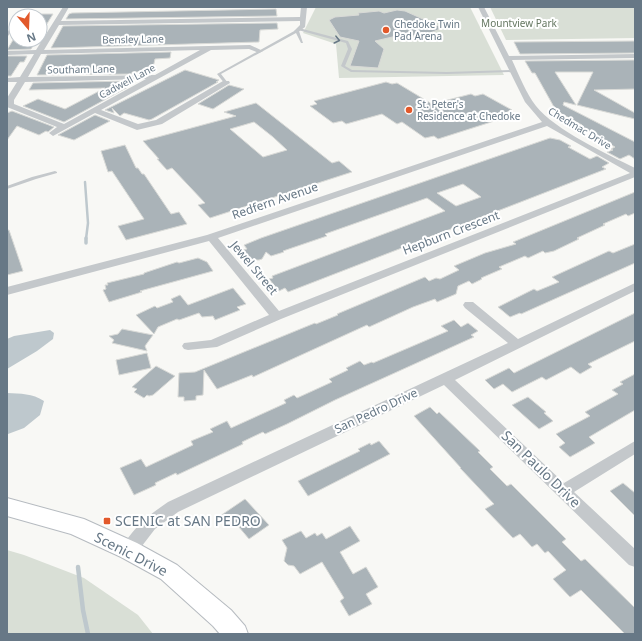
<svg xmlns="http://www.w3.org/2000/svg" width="642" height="641" font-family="'Noto Sans',sans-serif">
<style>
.green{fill:#d9dfd6}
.water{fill:#bec8cd}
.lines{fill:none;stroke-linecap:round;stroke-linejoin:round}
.stream-far2{stroke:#bec8cd;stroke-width:2.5}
.stream-far1{stroke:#bec8cd;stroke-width:3.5}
.stream{stroke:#bec8cd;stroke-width:4.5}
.building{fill:#aab3b8;stroke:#d9dad7;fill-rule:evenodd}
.secondary-casing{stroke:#b6bbc0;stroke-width:2}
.lane{fill:#c4c8cb;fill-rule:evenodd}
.street{fill:#c4c8cb;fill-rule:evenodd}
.secondary{fill:#fff;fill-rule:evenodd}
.oneway{stroke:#677886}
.poi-dot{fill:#e2592b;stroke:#fff;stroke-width:1.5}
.labels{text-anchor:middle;stroke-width:4;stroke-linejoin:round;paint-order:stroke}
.far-park-label{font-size:10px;fill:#667862;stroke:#fff}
.far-poi-label{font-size:10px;fill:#677886;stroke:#fff;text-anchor:start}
.far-street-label{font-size:10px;fill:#677886;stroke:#fff}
.street-label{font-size:12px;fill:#677886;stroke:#fff}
.near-street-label{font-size:14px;fill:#677886;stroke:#fff}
.near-poi-label{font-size:14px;fill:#677886;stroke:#fff;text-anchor:start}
</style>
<rect width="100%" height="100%" fill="#f8f8f5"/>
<g class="green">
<path d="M316 7H470L504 75 339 78 336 44 303 33Z"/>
<path d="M490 7H635V38L506 40Z"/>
<path d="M7 550 24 555 84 578 138 615 153 634H7Z"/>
</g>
<g class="water">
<path d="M50 330 54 333 53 339 37 351 7 369V339L14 336Z"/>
<path d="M7 393C21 394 32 393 44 401L40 415 24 428 8 434Z"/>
</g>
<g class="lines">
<path class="stream-far2" d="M85 182 88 223 86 239"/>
<path class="stream-far1" d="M86 243V238"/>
<path class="stream" d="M78 567 83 610 88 634"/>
</g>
<g class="building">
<path d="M276 9 277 16 66 19 69 14 72 13Z"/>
<path d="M397 10 405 11 443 28 427 34 404 37 401 35 375 41 384 49 378 68 350 66 359 41 340 37 329 20 335 17 359 15 358 13 379 11 384 13Z"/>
<path d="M40 14H53L40 35Z"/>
<path d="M277 23 278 29 260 30 259 42 51 48 63 26Z"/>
<path d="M13 40H37L31 49 7 50Z"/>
<path d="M635 41V53L520 54 514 42Z"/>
<path d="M171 52 170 58 155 59 152 72H132V74L37 75 47 55Z"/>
<path d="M7 56H27L24 62H20L11 76H7Z"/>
<path d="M635 60V89L594 90 635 113V119L577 105 593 72H555L576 105 564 102 563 105 635 142V159L629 155 620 159 607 152 613 150 611 149 615 147 580 127 582 126 580 125H582L553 109 554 107 535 73H532L525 61Z"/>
<path d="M185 70 219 80 216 82H218L152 119 149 120 124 113 120 116 112 108 114 113 105 110Z"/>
<path d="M130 81 128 87 64 122 23 106 38 99 65 109 105 88 29 90 33 83Z"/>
<path d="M386 82 392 84 397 83 432 104 471 94 475 96 483 94 512 110 505 113 510 116 438 139 434 136 425 138 402 122 397 124 382 114 346 124 342 121 333 123 310 106 317 104 314 101Z"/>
<path d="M229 85 244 89 213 109 198 104Z"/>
<path d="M256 103 332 163 339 161 352 172 210 218 198 205 205 203 172 168 167 170 157 159H159L143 141 236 116 224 112ZM254 122 273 137 287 150 263 157 230 129Z"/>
<path d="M12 111 54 127 48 132 46 131 39 135 17 126 7 140V113Z"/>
<path d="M95 115 110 121 74 140 58 135Z"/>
<path d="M550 138 560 140 571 146 568 147 590 159 597 156 609 163 602 167 606 169 288 292 285 288 279 291 269 279 273 278 272 276 445 211 427 198 325 234 327 236 283 251 284 252 271 256 266 252 262 259 259 260H251L242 250 247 249 244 245 261 238ZM463 184 481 197 456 206 437 193Z"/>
<path d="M125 145 136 168H138L142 174H144L171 214 179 212 187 224 126 240 118 226 144 219 112 171 108 172 101 151Z"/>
<path d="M635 192V213L628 216 626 214 603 224 605 225 577 238 579 239 554 251 545 253 543 251 528 258 525 256 499 267 502 269 481 278 482 279 472 284 469 281 458 286 456 294 437 302 435 299 413 307 369 327 367 325 253 377 252 375 217 389 204 370 203 395 196 396V400L184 401V397H178L179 373 195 372 315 323 316 324 338 315 337 314 425 277 429 281 436 278 440 279 459 270 454 266 485 253 516 244 513 242Z"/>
<path d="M7 230H9L23 271 7 275Z"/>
<path d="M635 244V263L521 314 520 313 510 317 498 307 534 289 537 291 559 282 552 277 609 251 613 253Z"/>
<path d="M198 258 207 262 213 271 140 291 142 292 109 302 103 290 106 289 105 285H108L107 283 144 274V273L177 262 179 263Z"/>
<path d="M233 288 246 304 237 307 240 310 215 320 213 316 202 317 199 313 179 320 177 319 158 327 154 334 136 315 155 306 157 308 173 302 171 299 180 295 188 305Z"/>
<path d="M635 313V341L588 364 592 367 580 374 571 367 546 380 542 377 512 392 503 384 494 389 485 380 509 368 514 373Z"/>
<path d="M454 320 461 327 468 323 478 331 471 335 474 337 335 400 287 424 265 434 263 432 242 442 243 444 177 475 176 473 155 483 156 485 134 495 120 468 141 459 146 467 193 445 191 441 213 432 210 429 227 421 231 428 286 403 284 400 294 395 297 398 332 382 329 379 348 370 346 368 360 361 364 365 372 362 373 363 448 331 441 326Z"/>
<path d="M122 329 153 335 145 346 147 351 112 343 114 340 109 336 118 334Z"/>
<path d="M147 353 151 368 119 375 116 360Z"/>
<path d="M156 366 175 376 153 395 149 396 147 395 144 398 134 392 137 389 132 387Z"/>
<path d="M635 374V410L589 437 595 443 570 457 559 447 565 443 556 434 590 416 585 412 618 394 612 390 623 384 620 382Z"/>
<path d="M528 397 546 412 544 413 553 421 539 429 512 405Z"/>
<path d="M430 407 437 414 439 412 480 451 478 452 493 467 490 469 507 486 511 484 566 539 562 542 581 561 585 559 635 608V634H625L581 590 570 597 553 579 566 570 548 551 545 553 537 544 532 547 520 534 513 538 485 509 494 504 460 468H461L414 416Z"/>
<path d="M379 441 390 454 351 474 308 496 298 481 360 451 358 449 370 443 371 445Z"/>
<path d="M623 483 635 493V516L610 491Z"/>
<path d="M245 499 269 525 249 539 233 520 227 524 220 516Z"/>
<path d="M350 526 360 541 340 552 353 574 366 567 378 587 366 594 372 604 349 616 340 601 344 598 322 562 300 574 294 566 288 565 284 561 287 548 282 540 301 531 306 538 315 533 317 536 322 533 326 539Z"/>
</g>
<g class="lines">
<g class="secondary-casing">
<path id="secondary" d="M7 498 84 519 137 543 177 565 231 610 245 626 248 634H220L213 626 161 579 121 557 71 534 7 516Z"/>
</g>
<g class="lane">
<path d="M13 24 16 25 8 36H7V33Z"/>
<path d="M299 28 348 41 352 49 345 66 352 70 447 72 514 70 516 71 514 72 447 74 351 72 341 66 348 49 346 43 298 30V28Z"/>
<path d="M296 30 299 31 303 43H301L296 33 221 74 228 83 227 84H225L217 74Z"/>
<path d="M55 171 57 172V173L36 179 7 189V186L32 177Z"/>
</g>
<g class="street">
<path d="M63 7H69L61 21 300 17 301 7H307L305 27 297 33 294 31 300 25V21L59 25 44 50 250 45 263 51 259 53 249 49 211 50 101 110 138 124 156 120 223 81H229L230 83 162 124 137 130 95 113 53 136 49 133 57 127 7 107V98L17 82H7V78L20 77 34 54 7 55V51L36 50ZM200 50 155 75 28 77 41 54ZM146 79 64 124 14 104V100L25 82Z"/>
<path d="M478 7H484L509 56 635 54V58L512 60C519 75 526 93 536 106 555 130 607 154 635 168V177L281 319 217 347 188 350 184 349 182 346 184 343 211 340 269 315 209 241 7 295V287L207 235 542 122 525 102ZM547 126 630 173 279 311 218 238Z"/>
<path d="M635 283V291L455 380 564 483 635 441V454L574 492 635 549V567L629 565 444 385 178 512 155 529 135 555 129 557 123 555 121 550C131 529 149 515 168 502L508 343 465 308 463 305 465 302H473L518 339Z"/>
</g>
<use href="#secondary" class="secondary"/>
</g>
<defs><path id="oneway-chevron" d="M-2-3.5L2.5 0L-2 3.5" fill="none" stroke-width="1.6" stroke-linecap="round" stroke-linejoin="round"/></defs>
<use class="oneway" href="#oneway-chevron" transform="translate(337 40) rotate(14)"/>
<g class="poi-dot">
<circle cx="386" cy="30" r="4"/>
<circle cx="409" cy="110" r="4"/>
<rect x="103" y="517" width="8" height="8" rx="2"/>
</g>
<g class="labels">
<g class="far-park-label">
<text x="519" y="27">Mountview Park</text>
</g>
<g class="far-poi-label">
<text x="394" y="28">Chedoke Twin<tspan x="394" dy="12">Pad Arena</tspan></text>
<text x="417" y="108">St. Peter's<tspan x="417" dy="12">Residence at Chedoke</tspan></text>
</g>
<g class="far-street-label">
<text transform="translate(133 39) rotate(-1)" y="4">Bensley Lane</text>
<text transform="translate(81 69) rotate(-1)" y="4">Southam Lane</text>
<text transform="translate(127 81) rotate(-28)" y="4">Cadwell Lane</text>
<text transform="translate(580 128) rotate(31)" y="4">Chedmac Drive</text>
</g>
<g class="street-label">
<text transform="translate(275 201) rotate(-19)" y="4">Redfern Avenue</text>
<text transform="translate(451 233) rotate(-21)" y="4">Hepburn Crescent</text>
<text transform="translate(254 268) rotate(50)" y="4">Jewel Street</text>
<text transform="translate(376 411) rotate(-25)" y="4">San Pedro Drive</text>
</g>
<g class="near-street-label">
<text transform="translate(541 469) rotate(44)" y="5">San Paulo Drive</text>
<text transform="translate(131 554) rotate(27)" y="5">Scenic Drive</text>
</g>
<g class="near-poi-label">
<text x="115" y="526">SCENIC at SAN PEDRO</text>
</g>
</g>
<rect width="642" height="641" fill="none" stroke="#677886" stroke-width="16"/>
<g transform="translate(28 28) rotate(161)"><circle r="19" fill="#ffffff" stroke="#c2c9cf"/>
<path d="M0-3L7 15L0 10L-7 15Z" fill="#e2592b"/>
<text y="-6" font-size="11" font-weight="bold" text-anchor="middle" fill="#677886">N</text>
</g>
</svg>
